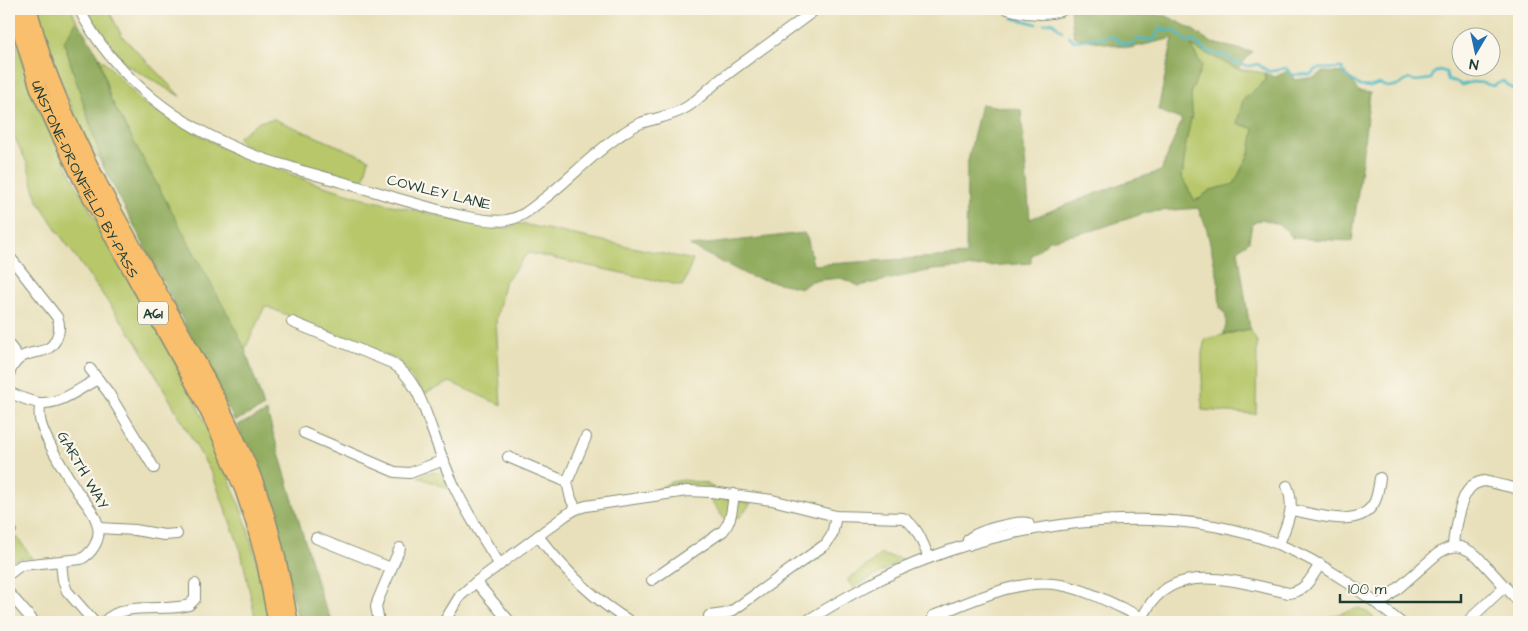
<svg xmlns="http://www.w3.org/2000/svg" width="1528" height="631" font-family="'Architects Daughter',sans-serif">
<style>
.green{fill:#b7c76a;stroke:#6b824f}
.forest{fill:#91ac5e;stroke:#587449}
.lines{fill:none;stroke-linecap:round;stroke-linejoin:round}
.stream{stroke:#4ab8c4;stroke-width:2.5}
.minor-casing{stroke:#848e77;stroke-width:12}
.highway-casing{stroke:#848e77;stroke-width:18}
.minor{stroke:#fff;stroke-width:10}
.highway{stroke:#f9bf6d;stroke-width:15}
.labels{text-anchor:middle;stroke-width:4.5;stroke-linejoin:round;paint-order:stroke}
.shield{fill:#fbf7ec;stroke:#61756b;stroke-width:1}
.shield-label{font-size:14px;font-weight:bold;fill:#1f3d34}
.street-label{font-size:15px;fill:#1f3d34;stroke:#fbf7ec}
</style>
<rect width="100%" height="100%" fill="#fbf7ec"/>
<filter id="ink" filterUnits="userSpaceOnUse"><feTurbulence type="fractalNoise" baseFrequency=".02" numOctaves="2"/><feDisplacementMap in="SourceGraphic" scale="10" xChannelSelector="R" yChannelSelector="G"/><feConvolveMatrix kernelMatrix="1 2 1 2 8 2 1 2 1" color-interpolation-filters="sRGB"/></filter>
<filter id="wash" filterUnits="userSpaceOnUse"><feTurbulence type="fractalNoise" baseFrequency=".0096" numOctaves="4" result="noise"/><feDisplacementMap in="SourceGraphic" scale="20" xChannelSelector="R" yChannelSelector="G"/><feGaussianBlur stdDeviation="1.12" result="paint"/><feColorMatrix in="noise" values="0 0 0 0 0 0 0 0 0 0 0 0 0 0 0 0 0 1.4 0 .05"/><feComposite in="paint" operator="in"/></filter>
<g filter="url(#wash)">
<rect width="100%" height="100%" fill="#e8e0ba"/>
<g class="green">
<path d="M37 9H71L77 21 64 42 104 168 79 124 51 59Z"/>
<path d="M87 9H108L122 36 181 97 125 64 93 20Z"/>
<path d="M9 16 33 98 76 184 187 384 221 457 247 525 261 578 270 622H256L241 551 213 476 140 347 58 232 37 199 27 163 9 126Z"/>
<path d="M1190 45 1237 69 1265 73V81L1243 100 1237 123 1254 129 1251 149 1234 185 1211 190 1195 201 1182 178 1186 142 1192 114 1191 92 1202 66Z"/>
<path d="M99 56 143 103 223 148 311 182 370 200 487 227 508 228 518 223 693 260 683 286 528 253 504 283 496 321 501 405 450 382 424 394 398 360 265 306 245 349 110 98Z"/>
<path d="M274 119 369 159 363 182 255 153 237 138 258 122Z"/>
<path d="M1250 329 1257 342 1256 414 1202 410V353L1205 339Z"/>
<path d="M436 472C445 475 448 481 452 490L418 477 427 473Z"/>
<path d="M683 480 705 483 714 488 650 493 671 482Z"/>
<path d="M708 496 751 503 740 517 725 520Z"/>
<path d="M9 538H18L32 558H20L9 564Z"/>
<path d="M881 553 886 556 904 559 853 588 847 580 873 561Z"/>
<path d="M1359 608 1367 612 1378 622H1313Z"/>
</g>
<g class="forest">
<path d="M1070 9H1110L1167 16 1190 28 1212 43 1252 52 1238 69 1191 46 1202 66 1191 92 1192 114 1186 142 1182 178 1195 201 1211 190 1234 184 1250 152 1254 129 1237 123 1243 100 1265 81V73L1275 77 1290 70 1294 80 1315 77 1324 72 1346 73 1358 91 1370 93 1352 241 1292 238C1285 225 1275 223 1262 219L1252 224 1249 241 1238 250 1250 329 1223 334 1226 326V316L1220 307 1218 279 1206 226 1198 208 1148 212 1094 230 1050 240 1031 256V263L932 270 859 286 841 278 811 281 802 288 751 277 690 246 804 233 808 240 813 265 966 255 967 165 981 104 1021 110 1030 219 1123 183 1161 171 1182 120 1158 110 1173 38 1130 48 1074 37Z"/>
<path d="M77 21 99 56 110 98 233 324 245 349 264 407 235 421 104 168 64 42Z"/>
<path d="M267 412 323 603 333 622H298L287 568 238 425Z"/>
</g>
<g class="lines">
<g class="stream">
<path d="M1013 18 1037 24"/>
<path d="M1044 24 1052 22 1062 31"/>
<path d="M1069 36 1074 41 1112 36 1120 42 1130 45 1138 39 1154 40 1160 28 1164 29 1167 32 1173 29 1187 42 1194 41 1203 49 1212 53 1228 57 1235 63 1249 66 1258 64C1271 75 1270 71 1286 68L1291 75 1311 74 1316 69 1342 68 1345 75 1360 86 1370 87 1379 84 1388 87 1399 85 1409 79 1416 81 1431 79 1434 73 1439 70 1446 72 1448 81H1455L1462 85 1472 82 1483 83 1493 86 1503 81 1513 89 1519 88"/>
</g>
</g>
</g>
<g filter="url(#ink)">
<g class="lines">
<g class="minor-casing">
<g id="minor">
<path d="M79 9C116 80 180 127 253 155 268 161 284 165 299 170 331 179 364 188 396 198 422 205 483 225 507 220 521 218 531 209 541 201 568 181 591 155 619 136 626 131 633 126 641 123 656 118 673 116 687 107 699 99 709 88 721 79 752 55 785 33 816 9"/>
<path d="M1007 9C1025 14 1049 17 1065 9"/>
<path d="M9 256 57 317C60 324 60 330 57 337 49 357 34 348 20 358 15 362 11 368 9 374"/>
<path d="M292 322 392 363C417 379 424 409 434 435 440 453 447 471 455 488 468 515 484 540 500 565"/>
<path d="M9 345 19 358"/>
<path d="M90 369 108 392 154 468"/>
<path d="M9 392C17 396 26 400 35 402 58 408 79 388 98 379"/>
<path d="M304 433 395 472 410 473 444 460"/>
<path d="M508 457 567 482"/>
<path d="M576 509 571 499 567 482 586 437"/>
<path d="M1292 510C1316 514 1361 531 1375 501 1378 493 1379 485 1380 478"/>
<path d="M9 523 11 530"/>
<path d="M99 528 135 530 164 535 177 534"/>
<path d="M538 536C564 570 594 600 631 622"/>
<path d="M316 538 391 568"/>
<path d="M1279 544C1287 524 1296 507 1287 486"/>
<path d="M969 545 968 540C974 531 1018 520 1028 523L1031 530"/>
<path d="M1453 546C1454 531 1460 498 1470 488 1473 484 1479 482 1484 481L1519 489"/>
<path d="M61 562 63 580 67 591 94 622"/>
<path d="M9 574 21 565 81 559C91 554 101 540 98 527 96 514 85 502 77 491 67 475 42 436 40 419 39 414 40 408 40 403"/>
<path d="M652 580 723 531C732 520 732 508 734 494"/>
<path d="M476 582 510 622"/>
<path d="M9 593 34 622"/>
<path d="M1379 605 1436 555C1452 543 1461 544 1477 556L1519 602"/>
<path d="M709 616 724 614 732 611 826 544 832 535 836 516"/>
<path d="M933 616C973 601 1019 577 1061 585 1089 590 1117 606 1143 618"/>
<path d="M104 622C125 600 162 613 189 605L195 599V584"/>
<path d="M379 622 376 607 378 600 400 548"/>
<path d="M444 622 460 596 476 582 566 515 576 509 586 506 687 491 711 492 772 500 836 516 903 518C917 525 923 544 929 558"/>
<path d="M805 622C844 598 885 574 929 558 1030 519 1178 502 1280 545 1324 563 1363 592 1400 622"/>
<path d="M1141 622C1165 556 1237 582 1289 593 1305 592 1312 577 1320 564"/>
<path d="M1467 622 1505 586"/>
</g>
</g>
<g class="highway-casing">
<g id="highway">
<path id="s1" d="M14 9 39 90 59 134 83 183 200 395 220 436 243 490 254 523 265 564 276 622"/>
<path d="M29 9C34 26 38 43 44 60 97 208 195 334 254 479 272 525 282 574 290 622"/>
</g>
</g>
<use href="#minor" class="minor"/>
<use href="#highway" class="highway"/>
</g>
</g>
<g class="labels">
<rect class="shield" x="138" y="301.5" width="30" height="23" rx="4"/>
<g class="shield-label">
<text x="153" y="318">A61</text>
</g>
<g class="street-label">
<text dy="5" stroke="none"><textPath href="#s1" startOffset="185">UNSTONE-DRONFIELD BY-PASS</textPath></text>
<text transform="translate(439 192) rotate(14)" y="5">COWLEY LANE</text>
<text transform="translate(83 470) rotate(60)" y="5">GARTH WAY</text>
</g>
</g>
<rect width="1528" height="631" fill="none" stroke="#fbf7ec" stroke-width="30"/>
<g transform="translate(1476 52) rotate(189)"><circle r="24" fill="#fbf7ec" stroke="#a3ada2"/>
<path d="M0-4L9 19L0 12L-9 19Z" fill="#1f6fb2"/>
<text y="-8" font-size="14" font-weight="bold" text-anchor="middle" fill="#1f3d34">N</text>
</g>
<path d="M1340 594v8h121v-8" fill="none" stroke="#1f3d34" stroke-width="2.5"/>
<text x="1348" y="594" font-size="15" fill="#1f3d34" stroke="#fbf7ec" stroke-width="4" paint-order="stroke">100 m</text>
</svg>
